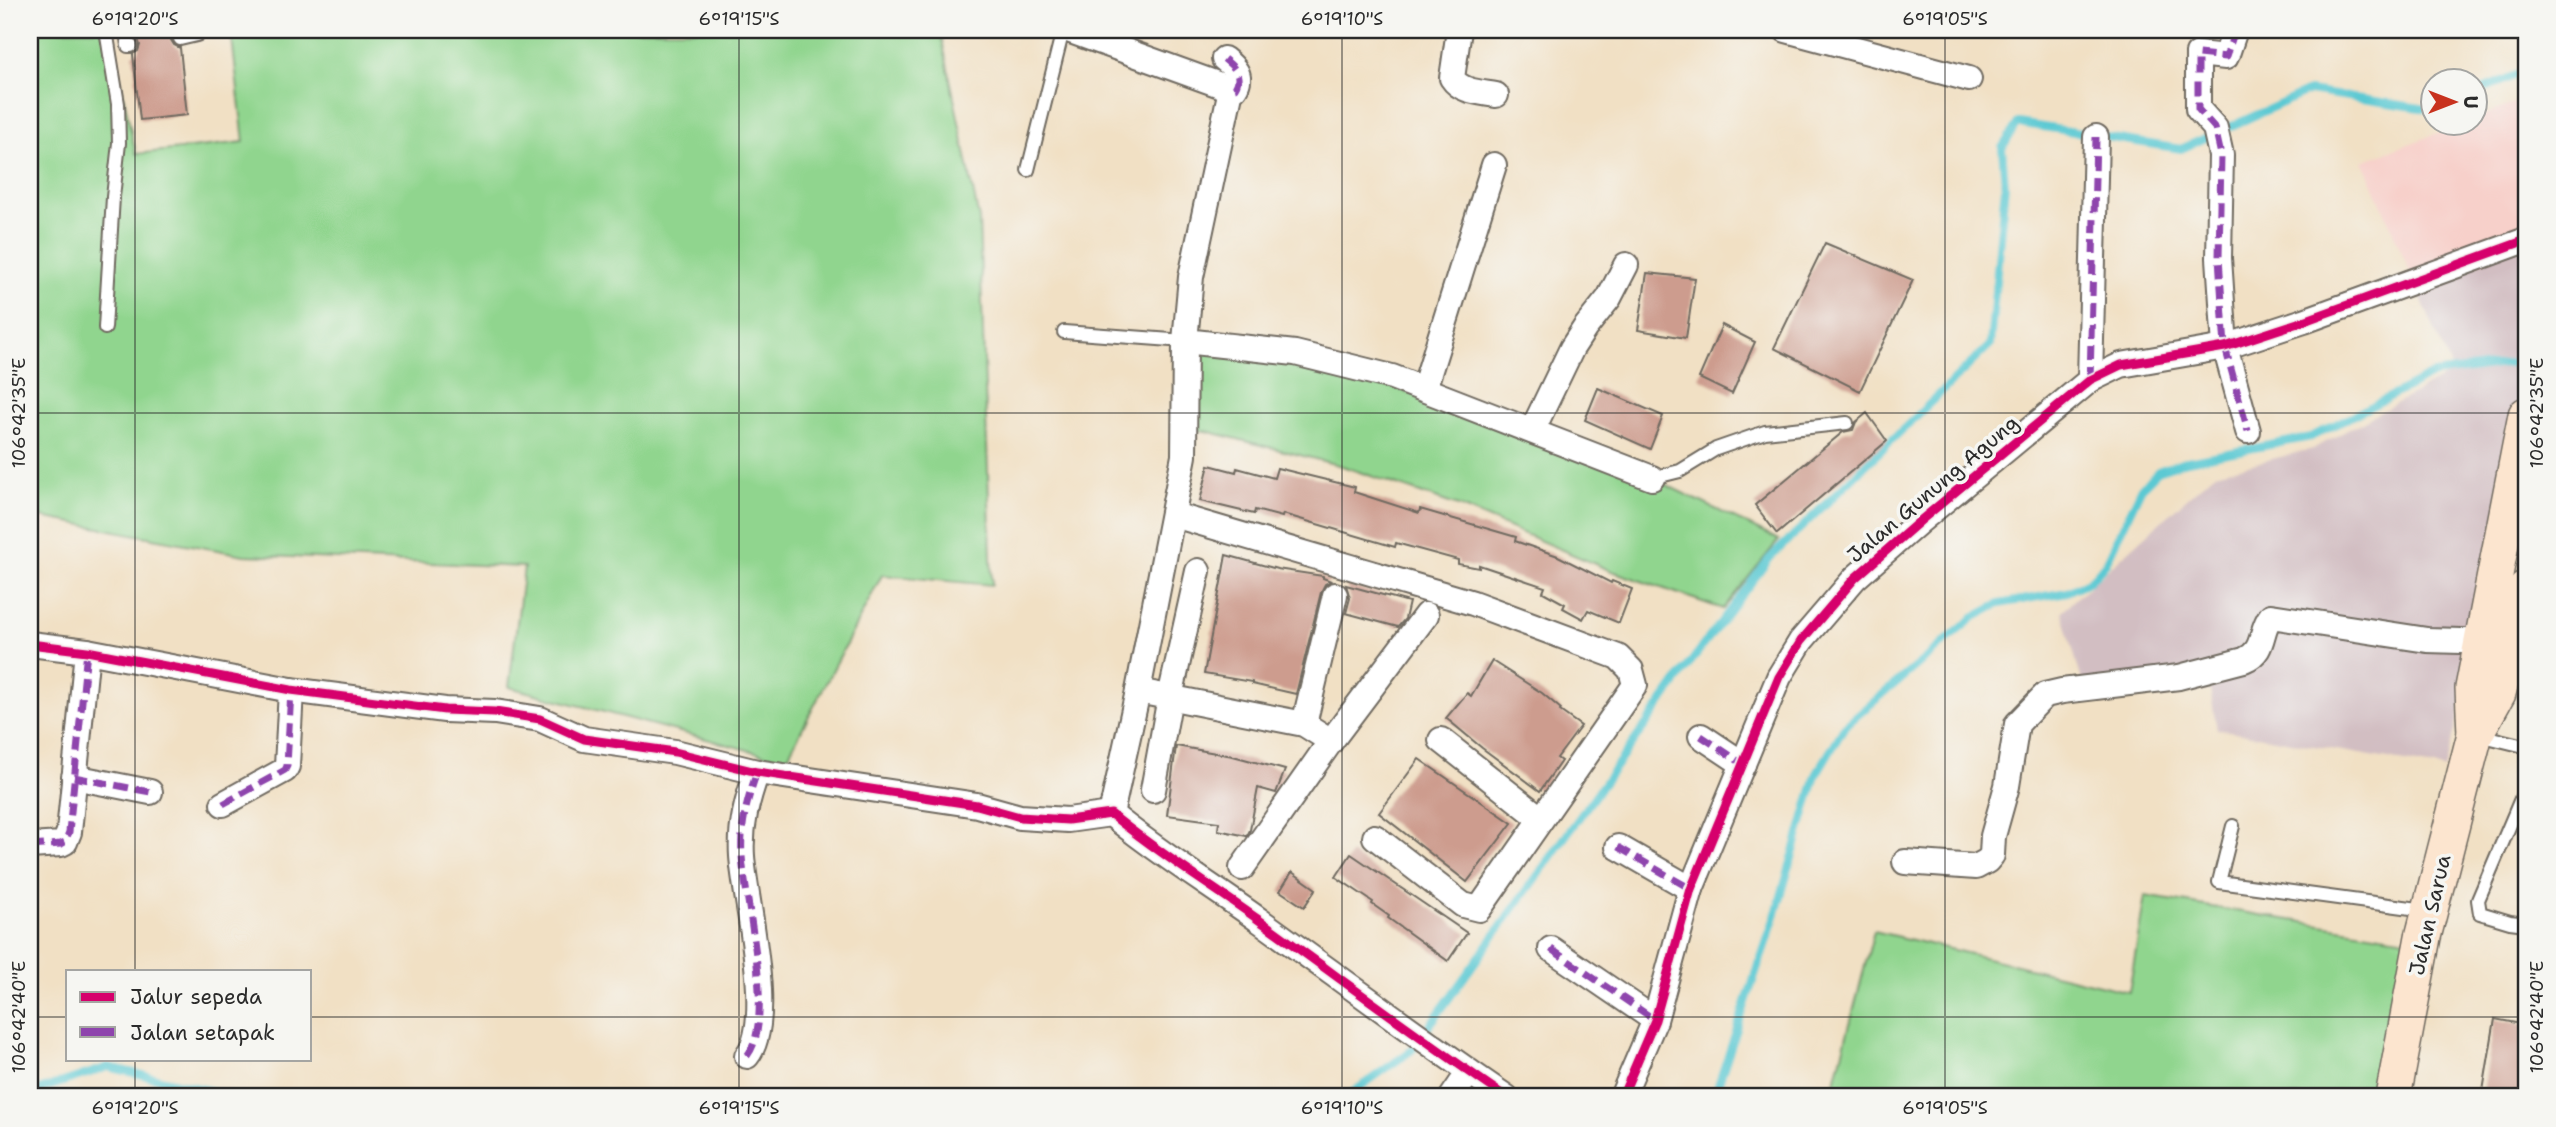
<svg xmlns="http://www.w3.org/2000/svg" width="2556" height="1127" font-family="'Shantell Sans',sans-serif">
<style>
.built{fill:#f7d0ca}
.industrial{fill:#d2bec2}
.green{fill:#90d58e;stroke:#5e805c;stroke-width:2}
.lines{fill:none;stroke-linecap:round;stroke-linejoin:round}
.stream{stroke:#5cc9d3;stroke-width:8}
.building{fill:#cd9c8e}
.lane-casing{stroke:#706a61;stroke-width:16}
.street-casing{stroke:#706a61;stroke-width:28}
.secondary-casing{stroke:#706a61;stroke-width:38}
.lane{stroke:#fff;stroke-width:12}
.street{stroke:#fff;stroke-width:24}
.secondary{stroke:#fce5cf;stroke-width:35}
.quiet{stroke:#8e44ad;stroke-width:7;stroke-dasharray:14 7;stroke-linecap:butt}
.cycleway-casing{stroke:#f6f6f2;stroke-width:13}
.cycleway{stroke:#d6006c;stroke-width:9}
.ticks{fill:none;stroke:#2b2b2b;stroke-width:2;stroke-opacity:0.45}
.labels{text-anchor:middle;stroke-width:7;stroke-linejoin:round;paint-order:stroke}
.street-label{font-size:21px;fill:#2b2b2b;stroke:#f6f6f2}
.neatline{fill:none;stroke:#2b2b2b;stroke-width:2.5}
.ticks-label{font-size:18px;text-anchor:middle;fill:#2b2b2b}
</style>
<rect width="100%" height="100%" fill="#f6f6f2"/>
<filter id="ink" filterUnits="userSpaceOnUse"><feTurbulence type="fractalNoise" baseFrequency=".0143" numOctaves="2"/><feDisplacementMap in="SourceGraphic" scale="14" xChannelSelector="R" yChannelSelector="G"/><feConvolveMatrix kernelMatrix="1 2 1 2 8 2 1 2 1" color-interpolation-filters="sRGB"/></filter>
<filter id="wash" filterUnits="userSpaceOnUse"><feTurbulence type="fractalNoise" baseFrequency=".00686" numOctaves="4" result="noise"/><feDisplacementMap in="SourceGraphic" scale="28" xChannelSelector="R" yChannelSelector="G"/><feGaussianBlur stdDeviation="1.57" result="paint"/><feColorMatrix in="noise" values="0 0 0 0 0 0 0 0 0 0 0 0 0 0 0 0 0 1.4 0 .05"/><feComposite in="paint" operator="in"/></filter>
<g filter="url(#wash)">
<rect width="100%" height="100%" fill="#f1e0c4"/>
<path class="built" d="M2526 99V243L2418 291 2363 161 2465 123 2476 122V118Z"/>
<path class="industrial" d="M2526 243V450L2445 769 2217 729 2210 690 2087 699 2062 611 2215 473 2313 449 2453 372 2418 291Z"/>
<g class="green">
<path d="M30 30H109L136 154 244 142 231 30H940L979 219 992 585 882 575 786 760 509 687 524 567 244 555 30 515Z"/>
<path d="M1185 341 1295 353 1652 478 1779 540 1723 609 1609 570 1461 507 1342 466 1206 431 1184 428Z"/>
<path d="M2145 896 2418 941 2389 1097H1831L1874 931 2129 992Z"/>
</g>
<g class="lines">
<g class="stream">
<path d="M2476 92 2526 71"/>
<path d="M30 1093 108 1067 238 1097"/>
<path d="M1346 1097 1412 1050 1701 648 1770 558 1990 345 2005 185 2002 148 2018 123 2181 149 2309 91 2434 110"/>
<path d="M1714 1097 1777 910 1816 775 1845 726 1973 618 1999 604 2067 592 2090 581 2106 563 2142 487 2158 471 2182 462 2311 437 2434 374 2512 363"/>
</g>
</g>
<g id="blocks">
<g class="building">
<path d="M135 30H178L172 36 171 40 174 45 180 48 187 115 140 120 133 54 138 51 140 45Z"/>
<path d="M1825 243 1913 280 1860 391 1774 348Z"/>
<path d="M1647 273 1695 278 1686 338 1638 330Z"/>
<path d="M1722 325 1755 342 1732 394 1699 378Z"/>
<path d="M1598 388 1663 416 1650 449 1585 420Z"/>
<path d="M1867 413 1887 441 1777 534 1755 505 1843 432 1853 430 1856 422Z"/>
<path d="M1209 465 1236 472 1237 468 1274 478 1277 468 1355 487 1354 492 1419 513 1420 509 1516 537 1515 541 1558 556 1611 583 1612 581 1632 589 1619 623 1588 610 1583 619 1563 608 1565 604 1543 592 1545 587 1479 565V568L1458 564V560L1396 543 1395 547 1283 514 1282 517 1255 510 1254 514 1200 501Z"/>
<path d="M1226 555 1277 569 1323 576V578L1331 581 1325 584 1321 592 1296 694 1252 684V682L1204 674Z"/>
<path d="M1346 585 1409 602 1405 619 1398 627 1346 613 1350 598Z"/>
<path d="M1492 661 1542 693 1561 709 1560 711 1581 726 1557 758 1561 761 1540 791 1482 748 1446 718 1467 693 1471 696Z"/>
<path d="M1176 746 1233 756 1285 770 1276 793 1258 788 1250 830 1247 836 1218 830 1219 822 1167 815Z"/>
<path d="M1419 759 1512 823 1467 882 1379 813Z"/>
<path d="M1351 854 1467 933 1448 961 1388 918 1389 916 1372 904 1373 902 1336 877Z"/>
<path d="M1292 872 1316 889 1304 907 1280 891Z"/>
<path d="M2495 1019 2526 1025V1097H2482Z"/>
</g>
</g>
</g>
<g filter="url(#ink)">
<use href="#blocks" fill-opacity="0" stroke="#706a61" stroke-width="2"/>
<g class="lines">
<g class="lane-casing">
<g id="lane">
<path d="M126 30 128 46H131"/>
<path d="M180 39 197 35V30"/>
<path d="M1028 170 1063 30"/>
<path d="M105 328 113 197 119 143 118 104 106 30"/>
<path d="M1064 332 1185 341"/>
<path d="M1652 478 1680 471 1716 449 1765 432 1847 423"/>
<path d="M2479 735 2524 746 2526 749"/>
<path d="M2526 787 2478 900 2480 913 2510 922 2526 924"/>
<path d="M2233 826 2219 882 2426 910"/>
</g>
</g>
<g class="street-casing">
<g id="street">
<path d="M1068 30 1231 89 1191 277 1185 341 1184 456 1138 691 1111 814"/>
<path d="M1459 30 1452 78C1461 92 1480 92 1496 95"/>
<path d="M1786 30 1969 79"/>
<path d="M2235 30 2226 57 2198 54V109L2215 128 2221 155 2219 258 2225 347 2248 431"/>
<path d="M1224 59C1234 67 1243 75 1235 88L1231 89"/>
<path d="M1185 341 1295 353 1392 377 1652 478"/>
<path d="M2090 380 2096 137"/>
<path d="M1424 389 1494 165"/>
<path d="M1532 431 1572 348 1585 328 1609 298 1626 265"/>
<path d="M1174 515 1473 603 1618 657 1631 670 1635 685 1479 909 1463 905 1375 837"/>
<path d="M30 644 87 651 291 690 445 710 495 712 540 719 584 739 675 752 757 772 977 805 1020 817 1068 820 1111 814C1158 853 1209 884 1259 920 1341 979 1422 1040 1506 1097"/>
<path d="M1138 691 1304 724 1331 741 1242 868"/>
<path d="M1304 724 1335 595"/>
<path d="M1701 736 1743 764"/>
<path d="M1441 740 1540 818"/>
<path d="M1331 741 1426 615"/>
<path d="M74 777 150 792"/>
<path d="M1153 790 1170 697 1198 571"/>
<path d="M223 804 285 770 287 766 291 690"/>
<path d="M30 846 61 844 65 842 69 832 87 651"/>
<path d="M1618 847 1691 889"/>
<path d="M1905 862 1976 867 1987 861 1992 855 1993 836 2007 786 2017 724 2045 695 2062 691 2179 677 2244 660C2266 651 2259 631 2271 616L2427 640 2495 642"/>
<path d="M1551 949 1655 1020"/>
<path d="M747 1056C776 1020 745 902 742 856 740 826 747 800 757 772"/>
<path d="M1452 1097 1469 1072"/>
<path d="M1622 1097 1655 1020 1691 889 1779 677 1801 641 1855 578 1920 521 2090 380 2121 365 2225 347 2304 321 2526 240"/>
</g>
</g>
<g class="secondary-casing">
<g id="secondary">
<path d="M2475 734 2473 688 2526 415"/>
<path d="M2393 1097 2423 937 2475 734 2498 693 2526 588"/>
</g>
</g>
<use href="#lane" class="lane"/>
<use href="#street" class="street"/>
<use href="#secondary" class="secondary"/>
<g class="quiet">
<path d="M2235 30 2226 57 2198 54V109L2215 128 2221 155 2219 258 2225 347 2248 431"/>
<path d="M1224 59C1234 67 1243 75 1235 88L1231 89"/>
<path d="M2090 380 2096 137"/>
<path d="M1701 736 1743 764"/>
<path d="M74 777 150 792"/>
<path d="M223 804 285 770 287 766 291 690"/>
<path d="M30 846 61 844 65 842 69 832 87 651"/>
<path d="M1618 847 1691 889"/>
<path d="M1551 949 1655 1020"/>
<path d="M747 1056C776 1020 745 902 742 856 740 826 747 800 757 772"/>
</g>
<g class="cycleway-casing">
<g id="cycleway">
<path d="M30 644 87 651 291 690 445 710 495 712 540 719 584 739 675 752 757 772 977 805 1020 817 1068 820 1111 814C1158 853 1209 884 1259 920 1341 979 1422 1040 1506 1097"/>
<path d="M1622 1097 1655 1020 1691 889 1779 677 1801 641 1855 578 1920 521 2090 380 2121 365 2225 347 2304 321 2526 240"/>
</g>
</g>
<use href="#cycleway" class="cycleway"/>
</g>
</g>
<path class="ticks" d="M135 30V971M739 30V1097M1342 30V1097M1945 30V1097M30 413H2526M30 1017H68M310 1017H2526M135 1059V1097"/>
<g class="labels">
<g class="street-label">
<text transform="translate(1933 489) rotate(-40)" y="7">Jalan Gunung Agung</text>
<text transform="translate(2430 915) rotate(-77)" y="7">Jalan Sarua</text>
</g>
</g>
<rect width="2556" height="1127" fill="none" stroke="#f6f6f2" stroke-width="77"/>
<rect x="66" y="970" width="245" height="91" fill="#f6f6f2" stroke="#a5a5a2" stroke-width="2"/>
<rect x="80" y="992" width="35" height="10" fill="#d6006c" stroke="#a5a5a2" stroke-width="2"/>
<text x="130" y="1004" font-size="21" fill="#2b2b2b">Jalur sepeda</text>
<rect x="80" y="1027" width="35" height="10" fill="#8e44ad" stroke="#a5a5a2" stroke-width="2"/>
<text x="130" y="1040" font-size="21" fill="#2b2b2b">Jalan setapak</text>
<g transform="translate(2454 102) rotate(90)"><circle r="33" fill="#f6f6f2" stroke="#a5a5a2" stroke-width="2"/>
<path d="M0-5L12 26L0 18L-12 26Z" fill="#c8321e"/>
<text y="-10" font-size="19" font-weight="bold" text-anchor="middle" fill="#2b2b2b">U</text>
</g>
<rect x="38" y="38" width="2480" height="1050" class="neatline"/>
<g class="ticks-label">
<text x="135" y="25">6°19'20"S</text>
<text x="739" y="25">6°19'15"S</text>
<text x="1342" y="25">6°19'10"S</text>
<text x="1945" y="25">6°19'05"S</text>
<text transform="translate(2537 413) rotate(-90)" y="6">106°42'35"E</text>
<text transform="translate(19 413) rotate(-90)" y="6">106°42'35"E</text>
<text transform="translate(2537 1017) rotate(-90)" y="6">106°42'40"E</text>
<text transform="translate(19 1017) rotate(-90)" y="6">106°42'40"E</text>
<text x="135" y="1114">6°19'20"S</text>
<text x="739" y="1114">6°19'15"S</text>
<text x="1342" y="1114">6°19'10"S</text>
<text x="1945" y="1114">6°19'05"S</text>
</g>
</svg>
